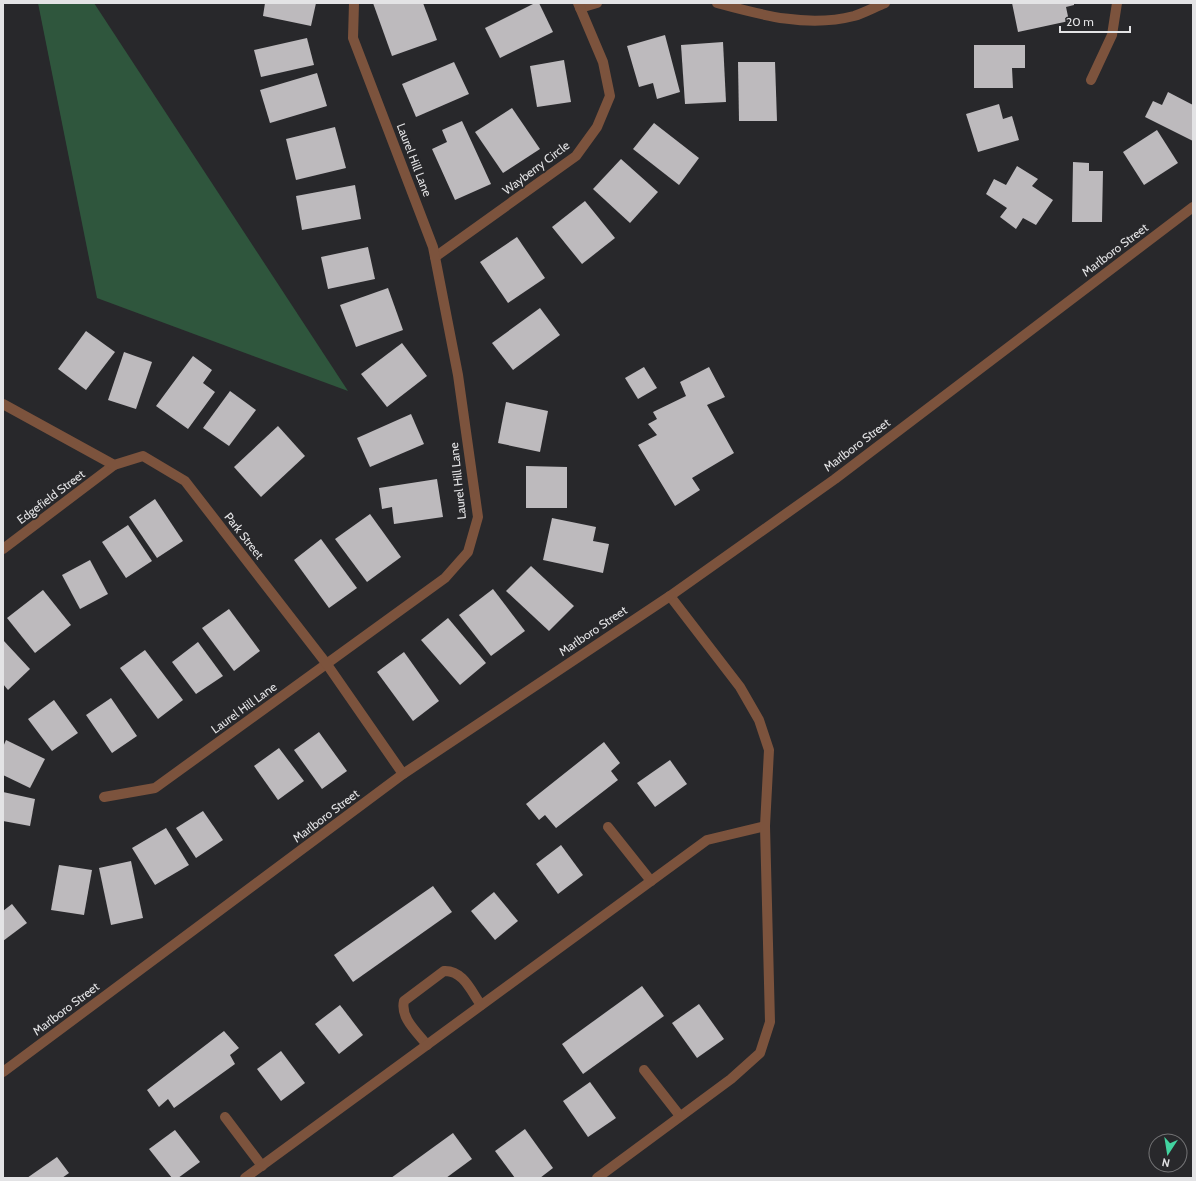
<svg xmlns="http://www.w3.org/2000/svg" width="1196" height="1181" font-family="Cabin,sans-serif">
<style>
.green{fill:#2f563d}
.building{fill:#bdbabd}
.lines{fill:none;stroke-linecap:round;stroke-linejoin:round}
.service{stroke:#7c533d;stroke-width:10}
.minor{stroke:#7c533d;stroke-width:10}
.tertiary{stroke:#7c533d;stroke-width:10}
.labels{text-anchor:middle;stroke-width:4;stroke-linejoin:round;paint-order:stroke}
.street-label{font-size:12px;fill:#e3e3e5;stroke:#28282b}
</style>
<rect width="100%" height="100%" fill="#28282b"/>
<path class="green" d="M38 3H94L348 391 97 298Z"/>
<g class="building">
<path d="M265 3H316L311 26 263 16Z"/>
<path d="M373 3H423L437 40 392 56Z"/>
<path d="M535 3H539L553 32 500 58 485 28Z"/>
<path d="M1012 3H1074V5L1066 7 1069 21 1018 32Z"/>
<path d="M665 35 680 92 657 99 653 83 639 87 627 46Z"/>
<path d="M307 38 314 65 261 77 254 50Z"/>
<path d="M723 42 726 102 685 104 681 45Z"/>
<path d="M974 45H1025V68H1012L1013 88H974Z"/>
<path d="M564 60 571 102 537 107 530 66Z"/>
<path d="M454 62 469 94 416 117 402 84Z"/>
<path d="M738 62H775L777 121H739Z"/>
<path d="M317 73 327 106 270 123 260 90Z"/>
<path d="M1168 92 1193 105V141L1145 117 1153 101 1162 105Z"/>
<path d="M999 104 1003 119 1012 116 1019 140 978 152 966 114Z"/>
<path d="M512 108 540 149 503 173 475 132Z"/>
<path d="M462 121 491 184 455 200 432 149 447 142 442 130Z"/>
<path d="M654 123 699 158 679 185 633 149Z"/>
<path d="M335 127 346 168 296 180 286 139Z"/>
<path d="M1157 130 1178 163 1144 185 1123 152Z"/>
<path d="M621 159 658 192 630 223 593 189Z"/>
<path d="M1073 162 1089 163V171H1103L1102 222H1072Z"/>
<path d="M1017 166 1038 179 1032 186 1053 200 1036 225 1023 218 1016 229 1000 217 1007 208 986 194 994 179 1006 185Z"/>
<path d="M355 185 361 219 302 230 296 196Z"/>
<path d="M585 201 615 238 582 264 552 227Z"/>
<path d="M517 237 545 278 508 303 480 262Z"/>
<path d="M368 247 375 279 328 289 321 257Z"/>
<path d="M388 288 403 330 356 347 340 305Z"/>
<path d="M540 308 560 335 513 370 492 343Z"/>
<path d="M86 331 115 352 86 390 58 369Z"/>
<path d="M402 343 427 376 387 407 361 374Z"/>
<path d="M124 352 152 362 136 409 108 400Z"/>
<path d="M193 356 212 370 203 383 215 392 188 429 156 406Z"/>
<path d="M644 367 657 388 638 399 625 378Z"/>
<path d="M709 367 725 397 707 405 734 453 692 478 700 490 675 506 638 445 657 435 648 424 657 419 653 412 686 396 680 382Z"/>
<path d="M230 391 256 410 229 446 203 428Z"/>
<path d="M506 402 548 411 540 452 498 443Z"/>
<path d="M411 414 424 444 370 467 357 438Z"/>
<path d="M278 426 305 456 261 497 234 467Z"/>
<path d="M526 466 567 467V508H526Z"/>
<path d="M437 479 443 517 394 524 392 507 382 509 379 488Z"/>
<path d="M155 499 183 541 157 558 129 517Z"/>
<path d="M370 514 401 557 367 582 335 539Z"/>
<path d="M552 518 596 527 593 541 609 544 603 573 543 560Z"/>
<path d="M128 525 152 561 126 578 102 542Z"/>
<path d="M321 539 357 588 329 608 294 560Z"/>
<path d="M90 560 108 594 80 609 62 575Z"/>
<path d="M531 566 574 606 549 631 506 591Z"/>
<path d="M493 589 525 631 491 656 459 615Z"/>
<path d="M43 590 71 625 35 653 7 618Z"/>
<path d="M229 609 260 651 234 671 202 628Z"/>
<path d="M448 618 486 663 460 685 421 640Z"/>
<path d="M3 640 30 669 8 690 3 684Z"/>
<path d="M198 642 223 676 196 694 172 662Z"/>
<path d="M145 650 183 700 158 719 120 668Z"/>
<path d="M404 652 439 701 413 721 377 672Z"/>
<path d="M111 698 137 736 112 753 86 715Z"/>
<path d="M54 700 78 733 52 751 28 719Z"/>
<path d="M319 732 347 771 322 789 294 750Z"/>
<path d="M6 740 45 759 30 788 3 775V747Z"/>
<path d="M604 742 620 763 611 771 618 780 556 828 545 815 539 820 526 804Z"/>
<path d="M279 748 304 781 278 800 254 766Z"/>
<path d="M670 760 687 784 655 807 637 783Z"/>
<path d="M3 792 35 799 30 826 3 821Z"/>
<path d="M203 811 223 840 196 858 176 828Z"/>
<path d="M166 828 189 865 155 885 132 848Z"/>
<path d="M561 845 583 875 558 894 536 864Z"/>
<path d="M131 861 143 918 111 925 99 868Z"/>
<path d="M59 865 92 870 84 915 51 910Z"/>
<path d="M433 886 452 912 353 982 334 955Z"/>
<path d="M494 892 518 921 495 940 471 911Z"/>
<path d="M12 904 27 923 3 941V911Z"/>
<path d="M642 986 664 1016 583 1074 562 1044Z"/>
<path d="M699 1004 724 1039 697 1058 672 1023Z"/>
<path d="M340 1005 363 1035 339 1054 315 1024Z"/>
<path d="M224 1031 239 1048 230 1055 235 1064 174 1108 168 1099 159 1107 147 1090Z"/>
<path d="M281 1051 305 1083 281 1101 257 1069Z"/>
<path d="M590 1082 616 1118 588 1137 563 1101Z"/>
<path d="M525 1129 553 1168 540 1178H515L495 1151Z"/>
<path d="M175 1130 200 1162 178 1178H172L149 1149Z"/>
<path d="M453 1133 472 1159 446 1178H391Z"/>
<path d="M57 1157 69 1173 62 1178H27Z"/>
</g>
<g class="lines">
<g class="service">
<path d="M608 827 651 881"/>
<path d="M427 1045C417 1032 400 1018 404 1001L444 971C463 970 471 991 481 1005"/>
<path d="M644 1070 680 1116"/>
<path d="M225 1117 262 1166"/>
</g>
<g class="minor">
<path d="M717 3C761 15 808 28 854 16 864 13 875 7 885 3"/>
<path d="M580 8 597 3"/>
<path d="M1091 80 1112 35 1117 3"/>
<path d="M435 257 576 156 597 127 610 96 603 62 578 3"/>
<path d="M3 549 114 465"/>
<path d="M104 797 155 788 445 578 468 552 478 517 458 375 435 257 433 247 353 38 354 3"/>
<path d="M245 1178 707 840 765 826"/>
<path d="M597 1178 731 1079 760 1053 770 1022 765 826 769 750 759 720 740 687 670 596"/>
</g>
<g class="tertiary">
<path d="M3 404 114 465 143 456 185 481 326 663 403 774"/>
<path d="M3 1072 403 774 670 596 835 479 1193 207"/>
</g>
</g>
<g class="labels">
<g class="street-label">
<text transform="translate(414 160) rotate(69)" y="4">Laurel Hill Lane</text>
<text transform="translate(536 168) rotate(-37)" y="4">Wayberry Circle</text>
<text transform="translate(1115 250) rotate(-37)" y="4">Marlboro Street</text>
<text transform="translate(857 445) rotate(-37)" y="4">Marlboro Street</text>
<text transform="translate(458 481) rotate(-96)" y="4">Laurel Hill Lane</text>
<text transform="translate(51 497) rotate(-37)" y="4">Edgefield Street</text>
<text transform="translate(244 536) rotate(52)" y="4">Park Street</text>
<text transform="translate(593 631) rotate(-34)" y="4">Marlboro Street</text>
<text transform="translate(244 708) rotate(-36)" y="4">Laurel Hill Lane</text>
<text transform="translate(326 816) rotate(-37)" y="4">Marlboro Street</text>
<text transform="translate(66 1009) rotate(-37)" y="4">Marlboro Street</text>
</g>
</g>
<rect width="1196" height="1181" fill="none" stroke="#e3e3e5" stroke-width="8"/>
<g transform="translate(1168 1153) rotate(192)"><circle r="19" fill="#28282b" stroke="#737375"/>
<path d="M0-3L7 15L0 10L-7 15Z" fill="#42d4a0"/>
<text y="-6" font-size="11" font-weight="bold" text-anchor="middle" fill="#e3e3e5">N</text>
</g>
<path d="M1060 26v6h70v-6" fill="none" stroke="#e3e3e5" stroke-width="2"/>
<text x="1066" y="26" font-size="12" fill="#e3e3e5" stroke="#28282b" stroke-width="3" paint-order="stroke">20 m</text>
</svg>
